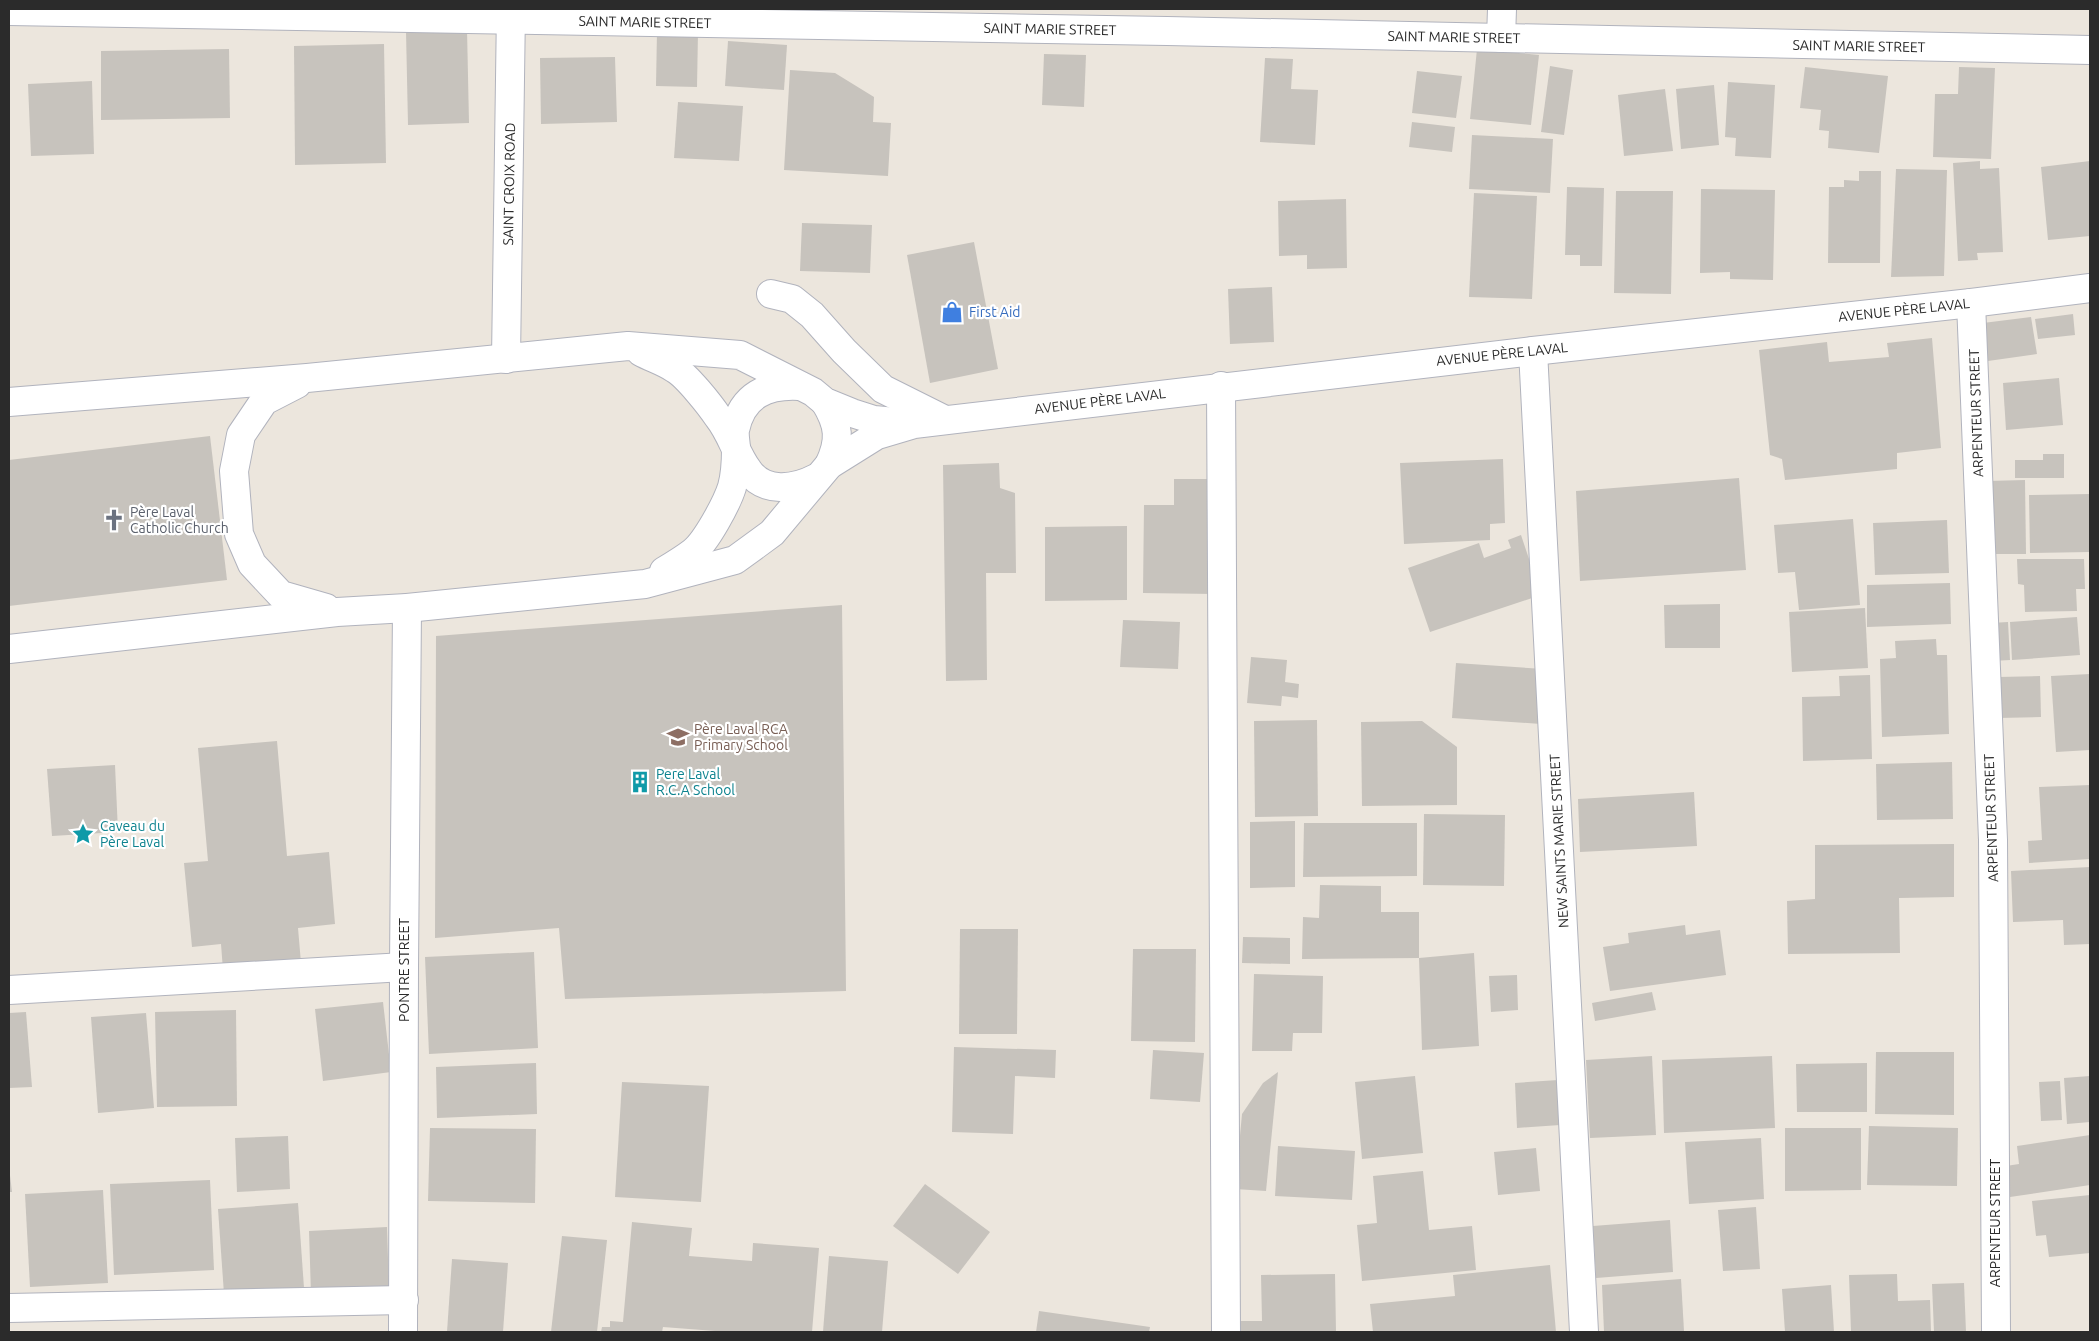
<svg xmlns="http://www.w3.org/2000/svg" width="2099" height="1341" font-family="Ubuntu,sans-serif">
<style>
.building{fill:#c7c3bd}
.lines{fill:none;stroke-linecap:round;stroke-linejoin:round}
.street-casing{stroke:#b1b3bd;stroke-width:30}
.street{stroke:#fff;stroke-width:28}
.labels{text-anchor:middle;stroke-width:4.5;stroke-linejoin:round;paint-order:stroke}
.street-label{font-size:14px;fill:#2b2b2b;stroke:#fff}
.shop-label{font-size:14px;fill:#366cbe;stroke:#fff;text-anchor:start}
.worship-label{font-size:14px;fill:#5b616d;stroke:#fff;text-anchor:start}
.education-label{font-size:14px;fill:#785e54;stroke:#fff;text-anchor:start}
.culture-label{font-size:14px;fill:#0d838f;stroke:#fff;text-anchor:start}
</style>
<rect width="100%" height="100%" fill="#ece6dd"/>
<g class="building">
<path d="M467 29 469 123 408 125 406 31Z"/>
<path d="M657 31 698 32 697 87 656 86Z"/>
<path d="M728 41 787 45 784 90 725 86Z"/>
<path d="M384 44 386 163 295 165 294 46Z"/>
<path d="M229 49 230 118 101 120V51Z"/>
<path d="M1477 49 1539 55 1531 125 1470 119Z"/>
<path d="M1044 54 1086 55 1084 107 1042 105Z"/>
<path d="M615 57 617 122 541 124 540 58Z"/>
<path d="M1265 58 1293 59 1291 89 1318 90 1315 145 1260 142Z"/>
<path d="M1550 66 1573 70 1564 135 1541 132Z"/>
<path d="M1805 67 1888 76 1879 153 1828 148 1829 131 1819 130 1821 110 1800 108Z"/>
<path d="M1959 67 1995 68 1991 159 1933 157 1935 94H1958Z"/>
<path d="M790 70 835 73 874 97 873 122 891 123 888 176 784 170Z"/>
<path d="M1417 71 1462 76 1456 118 1412 113Z"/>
<path d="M92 81 94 154 31 156 28 84Z"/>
<path d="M1728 82 1775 85 1771 158 1735 156 1736 138 1725 137Z"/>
<path d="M1714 85 1719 145 1681 149 1676 89Z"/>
<path d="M1665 89 1673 151 1624 156 1618 95Z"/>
<path d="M678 102 743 106 739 161 674 158Z"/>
<path d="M1412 122 1455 127 1452 152 1409 147Z"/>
<path d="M1472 135 1553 139 1550 193 1469 189Z"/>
<path d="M1980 161V169L1999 168 2003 252 1977 253 1978 260 1958 261 1953 163Z"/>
<path d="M2090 161V236L2048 240 2041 167Z"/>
<path d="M1896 169 1947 170 1944 276 1891 277Z"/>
<path d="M1859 171H1881L1880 263H1828L1829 187H1844V180L1859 181Z"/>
<path d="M1567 187 1604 188 1602 266H1580V255H1565Z"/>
<path d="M1701 189 1775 190 1773 280 1730 279V272L1700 273Z"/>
<path d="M1616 191H1673L1671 294 1614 293Z"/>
<path d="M1474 193 1537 196 1532 299 1469 297Z"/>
<path d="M1346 199 1347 268 1307 269V255L1279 256 1278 201Z"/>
<path d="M802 223 872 225 870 273 800 271Z"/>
<path d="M974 242 998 369 930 383 907 255Z"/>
<path d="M1272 287 1274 342 1230 344 1228 289Z"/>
<path d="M2073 314 2075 335 2038 339 2035 319Z"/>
<path d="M2031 317 2037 354 1988 361 1983 323Z"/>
<path d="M1932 338 1941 448 1897 453V469L1785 480 1782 459 1770 455 1759 350 1827 342 1829 362 1889 357 1887 343Z"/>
<path d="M2059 378 2063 425 2006 430 2003 383Z"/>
<path d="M210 436 227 580 9 606V460Z"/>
<path d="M2043 454H2064V478H2015V460H2043Z"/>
<path d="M1503 459 1505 523 1490 524V540L1404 544 1400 463Z"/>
<path d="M999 463 1000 488 1015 493 1016 573H986L987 680 946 681 943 465Z"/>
<path d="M1739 478 1746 570 1580 581 1576 491Z"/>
<path d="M1174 479H1215L1214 594 1143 593 1144 505H1174Z"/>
<path d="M2025 480 2026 554H1988L1987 481Z"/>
<path d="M2090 494V552L2030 553 2029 495Z"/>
<path d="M1853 519 1860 605 1799 610 1795 572 1778 573 1774 525Z"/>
<path d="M1947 520 1949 573 1875 575 1873 523Z"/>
<path d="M1127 526V600L1045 601V527Z"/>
<path d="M1521 535 1541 595 1430 632 1408 568 1479 543 1484 558 1511 548 1508 540Z"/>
<path d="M2017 559H2084L2085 589H2076L2077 611 2025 612 2024 585 2018 584Z"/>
<path d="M1950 583 1951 624 1867 627V585Z"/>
<path d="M1720 604V648H1665L1664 605Z"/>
<path d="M842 605 846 991 565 999 559 928 435 938 436 636Z"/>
<path d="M1865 608 1868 668 1792 672 1789 612Z"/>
<path d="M2077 617 2080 655 2012 660 2010 622Z"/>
<path d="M1123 620 1180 622 1178 669 1120 667Z"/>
<path d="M2008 622 2010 660 1992 661 1991 623Z"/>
<path d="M1936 639 1937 655H1947L1949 734 1882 737 1880 659 1896 658 1895 641Z"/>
<path d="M1251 657 1287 660 1285 682 1299 684 1298 698 1282 696 1281 706 1247 703Z"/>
<path d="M1456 663 1544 669 1541 724 1452 718Z"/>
<path d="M2090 674V750L2056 752 2051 676Z"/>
<path d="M1870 675 1872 759 1803 761 1802 697 1840 696 1839 676Z"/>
<path d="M2040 676 2041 717 1998 718V677Z"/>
<path d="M1317 720 1318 816 1255 817 1254 721Z"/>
<path d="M1422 721 1457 747V805L1362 806 1361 722Z"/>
<path d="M277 741 287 856 329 852 335 924 298 928 301 963 223 970 221 944 192 947 184 863 208 861 198 748Z"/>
<path d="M1952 762 1953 819 1877 820 1876 764Z"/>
<path d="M115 765 118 832 52 836 47 769Z"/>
<path d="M2090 785V859L2029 863 2028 841 2042 840 2039 787Z"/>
<path d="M1694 792 1697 846 1580 852 1578 799Z"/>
<path d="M1424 814 1505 815 1504 886 1423 885Z"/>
<path d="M1295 821V887L1250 888V822Z"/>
<path d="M1304 823H1417V876L1303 877Z"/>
<path d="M1954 844V897L1899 898 1900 953 1788 954 1787 901 1815 899V845Z"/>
<path d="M2090 867V944L2064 945 2063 920 2013 922 2011 871Z"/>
<path d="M1320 885 1381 886V912H1419V958L1474 953 1479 1046 1422 1050 1419 958 1302 959 1303 917 1319 918Z"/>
<path d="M1685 925 1686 935 1720 930 1726 975 1610 991 1603 947 1629 943 1628 933Z"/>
<path d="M960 929H1018L1017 1034H959Z"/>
<path d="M1243 937 1290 938V964L1242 963Z"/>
<path d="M1133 949H1196L1195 1042 1131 1041Z"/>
<path d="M534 952 538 1048 429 1054 425 957Z"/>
<path d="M1254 974 1323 976 1322 1033H1293L1292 1051H1252Z"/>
<path d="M1517 975 1518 1010 1491 1012 1489 976Z"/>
<path d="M1652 992 1656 1010 1595 1021 1592 1003Z"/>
<path d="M383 1002 391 1072 323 1081 315 1009Z"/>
<path d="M236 1010 237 1106 157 1107 155 1012Z"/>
<path d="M26 1012 32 1087 9 1088V1013Z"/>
<path d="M146 1013 154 1108 98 1113 91 1017Z"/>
<path d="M954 1047 1056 1050 1055 1078 1015 1076 1013 1134 952 1132Z"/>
<path d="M1153 1050 1204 1053 1200 1102 1150 1099Z"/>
<path d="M1876 1052H1954V1115L1875 1114Z"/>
<path d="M1652 1056 1656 1135 1590 1138 1586 1060Z"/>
<path d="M1772 1056 1775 1128 1664 1133 1662 1060Z"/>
<path d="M536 1063 537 1114 437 1118 436 1067Z"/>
<path d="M1867 1063V1112H1797L1796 1064Z"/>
<path d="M1278 1072 1266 1191 1235 1189 1242 1114 1263 1083Z"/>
<path d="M1415 1076 1423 1153 1362 1159 1355 1082Z"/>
<path d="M2090 1076V1122L2067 1124 2064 1078Z"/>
<path d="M1558 1080 1560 1125 1517 1128 1515 1083Z"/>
<path d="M2060 1081 2062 1120 2041 1121 2039 1082Z"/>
<path d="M622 1082 709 1086 701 1202 615 1197Z"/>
<path d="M1869 1126 1958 1128 1957 1186 1867 1185Z"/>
<path d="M430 1128 536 1129 535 1203 428 1201Z"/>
<path d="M1785 1128H1861V1190L1785 1191Z"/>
<path d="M2090 1135V1185L2010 1197 2006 1166 2019 1164 2017 1146Z"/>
<path d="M288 1136 290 1189 237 1192 235 1138Z"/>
<path d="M1761 1138 1764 1199 1689 1204 1685 1142Z"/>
<path d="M1278 1146 1355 1151 1352 1200 1275 1196Z"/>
<path d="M1536 1148 1540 1191 1498 1195 1494 1152Z"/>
<path d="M9 1167 12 1192H9Z"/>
<path d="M1423 1171 1429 1230 1472 1226 1476 1270 1362 1281 1357 1225 1377 1223 1373 1176Z"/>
<path d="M210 1180 214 1270 114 1275 110 1184Z"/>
<path d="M925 1184 990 1232 958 1274 893 1226Z"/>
<path d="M103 1190 108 1283 30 1287 25 1194Z"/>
<path d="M2090 1195V1253L2049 1257 2046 1235 2036 1236 2032 1201Z"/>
<path d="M298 1203 304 1288 224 1294 218 1209Z"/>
<path d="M1756 1207 1760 1269 1723 1271 1718 1210Z"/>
<path d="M1670 1220 1673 1272 1596 1278 1593 1226Z"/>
<path d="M632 1222 692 1228 689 1256 752 1261 753 1243 819 1248 812 1332H728L663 1327 662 1332H601L602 1327H610V1321L623 1322Z"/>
<path d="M387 1227 389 1291 311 1294 309 1231Z"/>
<path d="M562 1236 607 1240 597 1332H551Z"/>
<path d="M829 1256 888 1261 882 1332H823Z"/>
<path d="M452 1259 508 1263 503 1332H447Z"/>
<path d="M1550 1265 1556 1332H1373L1370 1304 1455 1296 1453 1275Z"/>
<path d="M1335 1274 1336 1332H1238V1321H1262L1261 1275Z"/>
<path d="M1897 1274 1898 1301 1930 1300 1931 1332H1851L1849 1275Z"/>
<path d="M1681 1279 1684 1331 1604 1332 1602 1285Z"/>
<path d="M1964 1283 1966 1332H1934L1932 1284Z"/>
<path d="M1831 1285 1834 1332H1785L1782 1289Z"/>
<path d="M1039 1311 1150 1327 1149 1332H1036Z"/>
</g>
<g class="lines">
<g class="street-casing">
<g id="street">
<path d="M9 11 1167 31 2090 50"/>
<path d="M1501 38 1502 9"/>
<path d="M771 294 792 299 812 315 844 351 883 389 945 420"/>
<path d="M1971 303 1993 840 1996 1332"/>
<path d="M1533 351 1584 1332"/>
<path d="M641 352C652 358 665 362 675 369 687 376 710 405 718 417 731 433 736 454 748 470 764 494 795 489 816 478"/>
<path d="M506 359 511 9"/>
<path d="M297 384 264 401 241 435 234 471 239 534 252 564 281 595 326 608"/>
<path d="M1221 386 1226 1332"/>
<path d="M9 402 307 378 628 346 740 355 813 392 825 402 852 413 874 420 905 423"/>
<path d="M825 402C839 425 841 440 829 465"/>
<path d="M664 571C674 565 684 559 693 552 706 542 727 503 732 487 735 476 736 460 736 449 736 443 734 436 735 430 742 395 767 384 800 386"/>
<path d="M9 649 337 612 407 608 645 584 735 560 772 533 829 465 877 435 914 424 1533 351 1971 303 2090 288"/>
<path d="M9 990 404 967"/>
<path d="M9 1308 404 1300"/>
<path d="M403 1332 404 967 407 608"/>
</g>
</g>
<use href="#street" class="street"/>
</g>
<defs>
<g id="shop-bare" transform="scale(1.725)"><path d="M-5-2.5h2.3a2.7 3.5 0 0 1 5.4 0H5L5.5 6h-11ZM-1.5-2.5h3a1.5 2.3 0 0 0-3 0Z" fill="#3f7fe0" stroke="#fff" stroke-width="2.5" paint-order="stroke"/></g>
<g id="church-bare" transform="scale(1.725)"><path d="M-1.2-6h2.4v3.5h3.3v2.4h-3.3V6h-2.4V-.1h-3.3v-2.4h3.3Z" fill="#6b7280" stroke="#fff" stroke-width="2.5" paint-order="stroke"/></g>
<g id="school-bare" transform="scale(1.725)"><path d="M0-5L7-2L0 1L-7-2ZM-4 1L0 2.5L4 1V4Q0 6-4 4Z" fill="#8d6e63" stroke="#fff" stroke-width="2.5" paint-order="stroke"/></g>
<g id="building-bare" transform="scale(1.725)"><path d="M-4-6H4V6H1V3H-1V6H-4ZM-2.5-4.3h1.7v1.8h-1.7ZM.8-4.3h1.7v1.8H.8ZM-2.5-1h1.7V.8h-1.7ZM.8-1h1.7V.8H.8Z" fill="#0f9aa8" stroke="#fff" stroke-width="2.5" paint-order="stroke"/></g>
<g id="sight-bare" transform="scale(1.725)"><path d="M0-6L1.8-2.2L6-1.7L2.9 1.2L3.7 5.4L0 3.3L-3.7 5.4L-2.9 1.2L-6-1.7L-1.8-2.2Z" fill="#0f9aa8" stroke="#fff" stroke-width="2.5" paint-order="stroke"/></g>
</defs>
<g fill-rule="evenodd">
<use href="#shop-bare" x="952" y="312"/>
<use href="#church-bare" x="114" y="520"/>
<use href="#school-bare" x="678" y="737"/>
<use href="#building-bare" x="640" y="782"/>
<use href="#sight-bare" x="83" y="834"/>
</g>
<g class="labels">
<g class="street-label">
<text transform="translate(645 22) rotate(1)" y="5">SAINT MARIE STREET</text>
<text transform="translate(1050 29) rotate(1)" y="5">SAINT MARIE STREET</text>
<text transform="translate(1454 37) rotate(1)" y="5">SAINT MARIE STREET</text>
<text transform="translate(1859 46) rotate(1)" y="5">SAINT MARIE STREET</text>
<text transform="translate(509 184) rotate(-89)" y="5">SAINT CROIX ROAD</text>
<text transform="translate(1904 310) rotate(-6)" y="5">AVENUE PÈRE LAVAL</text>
<text transform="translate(1502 354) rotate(-6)" y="5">AVENUE PÈRE LAVAL</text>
<text transform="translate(1100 401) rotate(-7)" y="5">AVENUE PÈRE LAVAL</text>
<text transform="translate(1976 413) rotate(-92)" y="5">ARPENTEUR STREET</text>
<text transform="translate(1991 818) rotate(-92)" y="5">ARPENTEUR STREET</text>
<text transform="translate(1559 841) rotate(-93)" y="5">NEW SAINTS MARIE STREET</text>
<text transform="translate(404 970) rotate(-90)" y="5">PONTRE STREET</text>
<text transform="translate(1995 1223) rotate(-90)" y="5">ARPENTEUR STREET</text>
</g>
<g class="shop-label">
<text x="969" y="317">First Aid</text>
</g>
<g class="worship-label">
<text x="130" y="517">Père Laval<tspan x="130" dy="16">Catholic Church</tspan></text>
</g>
<g class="education-label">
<text x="694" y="734">Père Laval RCA<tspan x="694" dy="16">Primary School</tspan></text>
</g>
<g class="culture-label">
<text x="656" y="779">Pere Laval<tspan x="656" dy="16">R.C.A School</tspan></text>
<text x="100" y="831">Caveau du<tspan x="100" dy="16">Père Laval</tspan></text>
</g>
</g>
<rect width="2099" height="1341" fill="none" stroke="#2b2b2b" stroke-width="20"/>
</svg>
